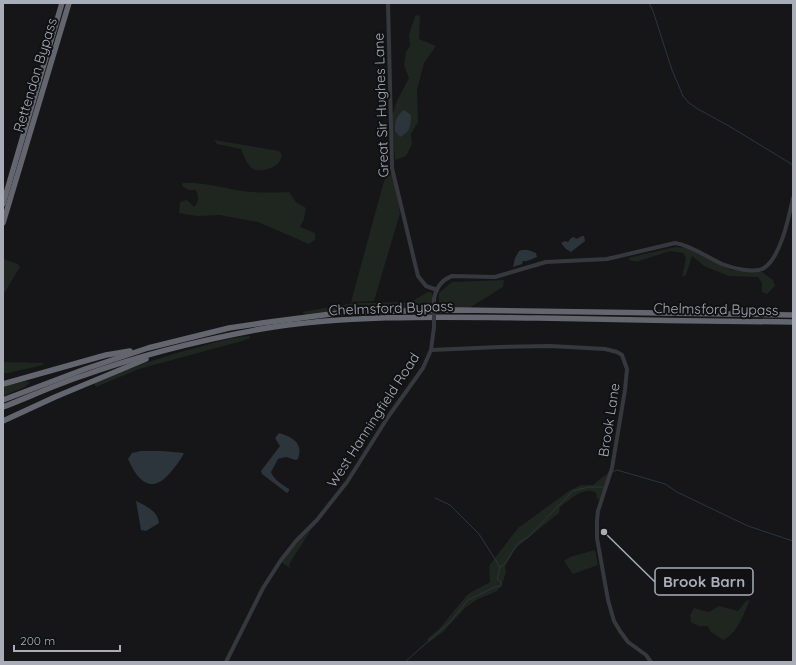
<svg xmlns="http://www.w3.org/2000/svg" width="796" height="665" font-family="Quicksand,sans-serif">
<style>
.green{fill:#1e261f}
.water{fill:#2c353c}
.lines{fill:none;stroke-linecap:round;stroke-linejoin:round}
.stream{stroke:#2c353c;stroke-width:1}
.minor{stroke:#37383d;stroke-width:4}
.highway{stroke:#63666e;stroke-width:5.5}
.minor-bridge{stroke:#37383d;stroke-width:4}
.labels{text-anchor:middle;stroke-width:4;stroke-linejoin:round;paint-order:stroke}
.street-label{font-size:14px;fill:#a8adb8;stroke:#111113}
.leader{fill:none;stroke:#a8adb8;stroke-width:1.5}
.callout-dot{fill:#a8adb8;stroke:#111113;stroke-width:1.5}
.callout{fill:#111113;stroke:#a8adb8;stroke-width:1.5}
.callout-label{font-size:15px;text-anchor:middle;font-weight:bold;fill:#a8adb8}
</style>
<rect width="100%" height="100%" fill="#161618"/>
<g class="green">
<path d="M420 15 419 39 436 46 424 63 417 90 418 122 411 134 412 144 406 156 395 160 391 119 397 101 409 78 404 65 406 52 410 46 409 35 415 16Z"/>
<path d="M214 140 279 151 282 155C281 157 281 159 280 161 276 168 260 173 253 169 247 165 244 156 241 149L217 144Z"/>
<path d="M390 171 394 180 400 213 374 301 351 302 384 181Z"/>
<path d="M183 183C201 182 218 187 236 190 253 193 272 193 289 192L296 202 306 208 304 219 300 227 315 233V240L309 244 258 222 220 215 197 216 179 213 180 202 187 200 194 207C199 202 199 197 196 190H189L182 186Z"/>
<path d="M675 247 689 248 731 270 762 272 773 280 775 286 767 294 762 292V283L758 277 729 276 704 266 692 256 686 275 682 277 686 258 683 253 670 251 639 261H631L628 258Z"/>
<path d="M3 259 18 264 20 267 3 295Z"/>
<path d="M504 280 503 287 469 308H439V293L452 282Z"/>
<path d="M428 292 432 293 433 298 430 308 351 309 306 314 302 312 354 303 411 302Z"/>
<path d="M250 336V338L242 341 139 369 96 387 94 383C128 368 163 356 199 347 216 342 233 337 250 336Z"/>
<path d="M3 362 44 363 43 365 8 373H3Z"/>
<path d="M26 381 30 382 25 387 3 396V386Z"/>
<path d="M609 472 601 499H597L596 493C584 485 569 501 560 507L559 513 555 516 516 548 505 566 506 572 502 584 497 591 476 600 465 608 443 632 429 642 427 639 439 629 468 594 490 582 489 566 518 528 569 491 581 485H593Z"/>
<path d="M311 530 291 561 289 566 293 570 281 562 287 553Z"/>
<path d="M595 550 598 565 573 574 564 561 570 557Z"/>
<path d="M750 600C743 615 738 633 723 640L710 631 708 626H699L691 622 690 615 694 608 709 612 719 606 738 611 746 601Z"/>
</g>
<g class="water">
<path d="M404 110 411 115C411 126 410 132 400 137L395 131C394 122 397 115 404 110Z"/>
<path d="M582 236H584L585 241 571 252 566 249 561 243 565 241 568 242 571 238 574 237 576 239Z"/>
<path d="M522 250H528L536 253 537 257 527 261H523L522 264 513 267 515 258 519 251Z"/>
<path d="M279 433C292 437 304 443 298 459L296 460 286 457 278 459 271 472C273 479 283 485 289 489V491L287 493 262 474 261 471 280 446 275 438Z"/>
<path d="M141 451H162L184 453C180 461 175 467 170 473 150 496 137 479 128 459L132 453Z"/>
<path d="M136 501C146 506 158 511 159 523L146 531 141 530Z"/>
</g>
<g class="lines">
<g class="stream">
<path d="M649 3 653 11 672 70 683 96 689 103 698 109 729 126 793 165"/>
<path d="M612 472 617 470 665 484 677 492 748 526 793 541"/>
<path d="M435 498 450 505 479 534 500 567"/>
<path d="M405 662 451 621 468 600 495 587 501 586V582L497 579 500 567 504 565 518 543 527 538 573 491 589 487H603"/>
</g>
<g class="minor">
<path d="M388 3 392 168 418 276 426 286 437 290"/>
<path d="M434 299C436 288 441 280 452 276L495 277 546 262 607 259 675 243C693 246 706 257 722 264 732 268 755 274 764 268 781 257 789 216 793 198"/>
<path d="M431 350 500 347 550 346 605 349 617 352 622 355 627 369 625 390 612 468 598 511 597 520V538L608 600 614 621 620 631 628 642 646 655 651 662"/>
<path d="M226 662 263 588 281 560 296 541 317 520 347 482 388 417 423 368 431 350 434 327"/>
</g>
<g class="highway">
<path d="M3 204 62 3"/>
<path d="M3 223 69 3"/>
<path d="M3 384 106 355 130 351"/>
<path d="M3 400 85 369 148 348 229 328 262 323 346 312 460 310 793 315"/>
<path d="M3 407C29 397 55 385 82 376 140 355 201 340 261 329 353 314 447 317 539 318 624 320 708 321 793 322"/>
<path d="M3 421 55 397 146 359"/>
</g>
<path class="minor-bridge" d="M434 299V327"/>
</g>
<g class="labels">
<g class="street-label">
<text transform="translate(35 75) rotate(-73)" y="5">Rettendon Bypass</text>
<text transform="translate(381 105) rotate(-92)" y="5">Great Sir Hughes Lane</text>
<text transform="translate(391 308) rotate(-2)" y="5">Chelmsford Bypass</text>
<text transform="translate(716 309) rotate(1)" y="5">Chelmsford Bypass</text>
<text transform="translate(373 420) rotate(-57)" y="5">West Hanningfield Road</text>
<text transform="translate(609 420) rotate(-81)" y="5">Brook Lane</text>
</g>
</g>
<path class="leader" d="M604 532L655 582"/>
<circle class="callout-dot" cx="604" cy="532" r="4"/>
<rect class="callout" x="655" y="568" width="98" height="27" rx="4"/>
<g class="callout-label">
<text x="704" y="587">Brook Barn</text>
</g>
<rect width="796" height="665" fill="none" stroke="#a8adb8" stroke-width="8"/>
<path d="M14 645v6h106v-6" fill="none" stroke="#a8adb8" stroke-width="2"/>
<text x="20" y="645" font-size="12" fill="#a8adb8" stroke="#111113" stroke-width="3" paint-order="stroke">200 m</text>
</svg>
